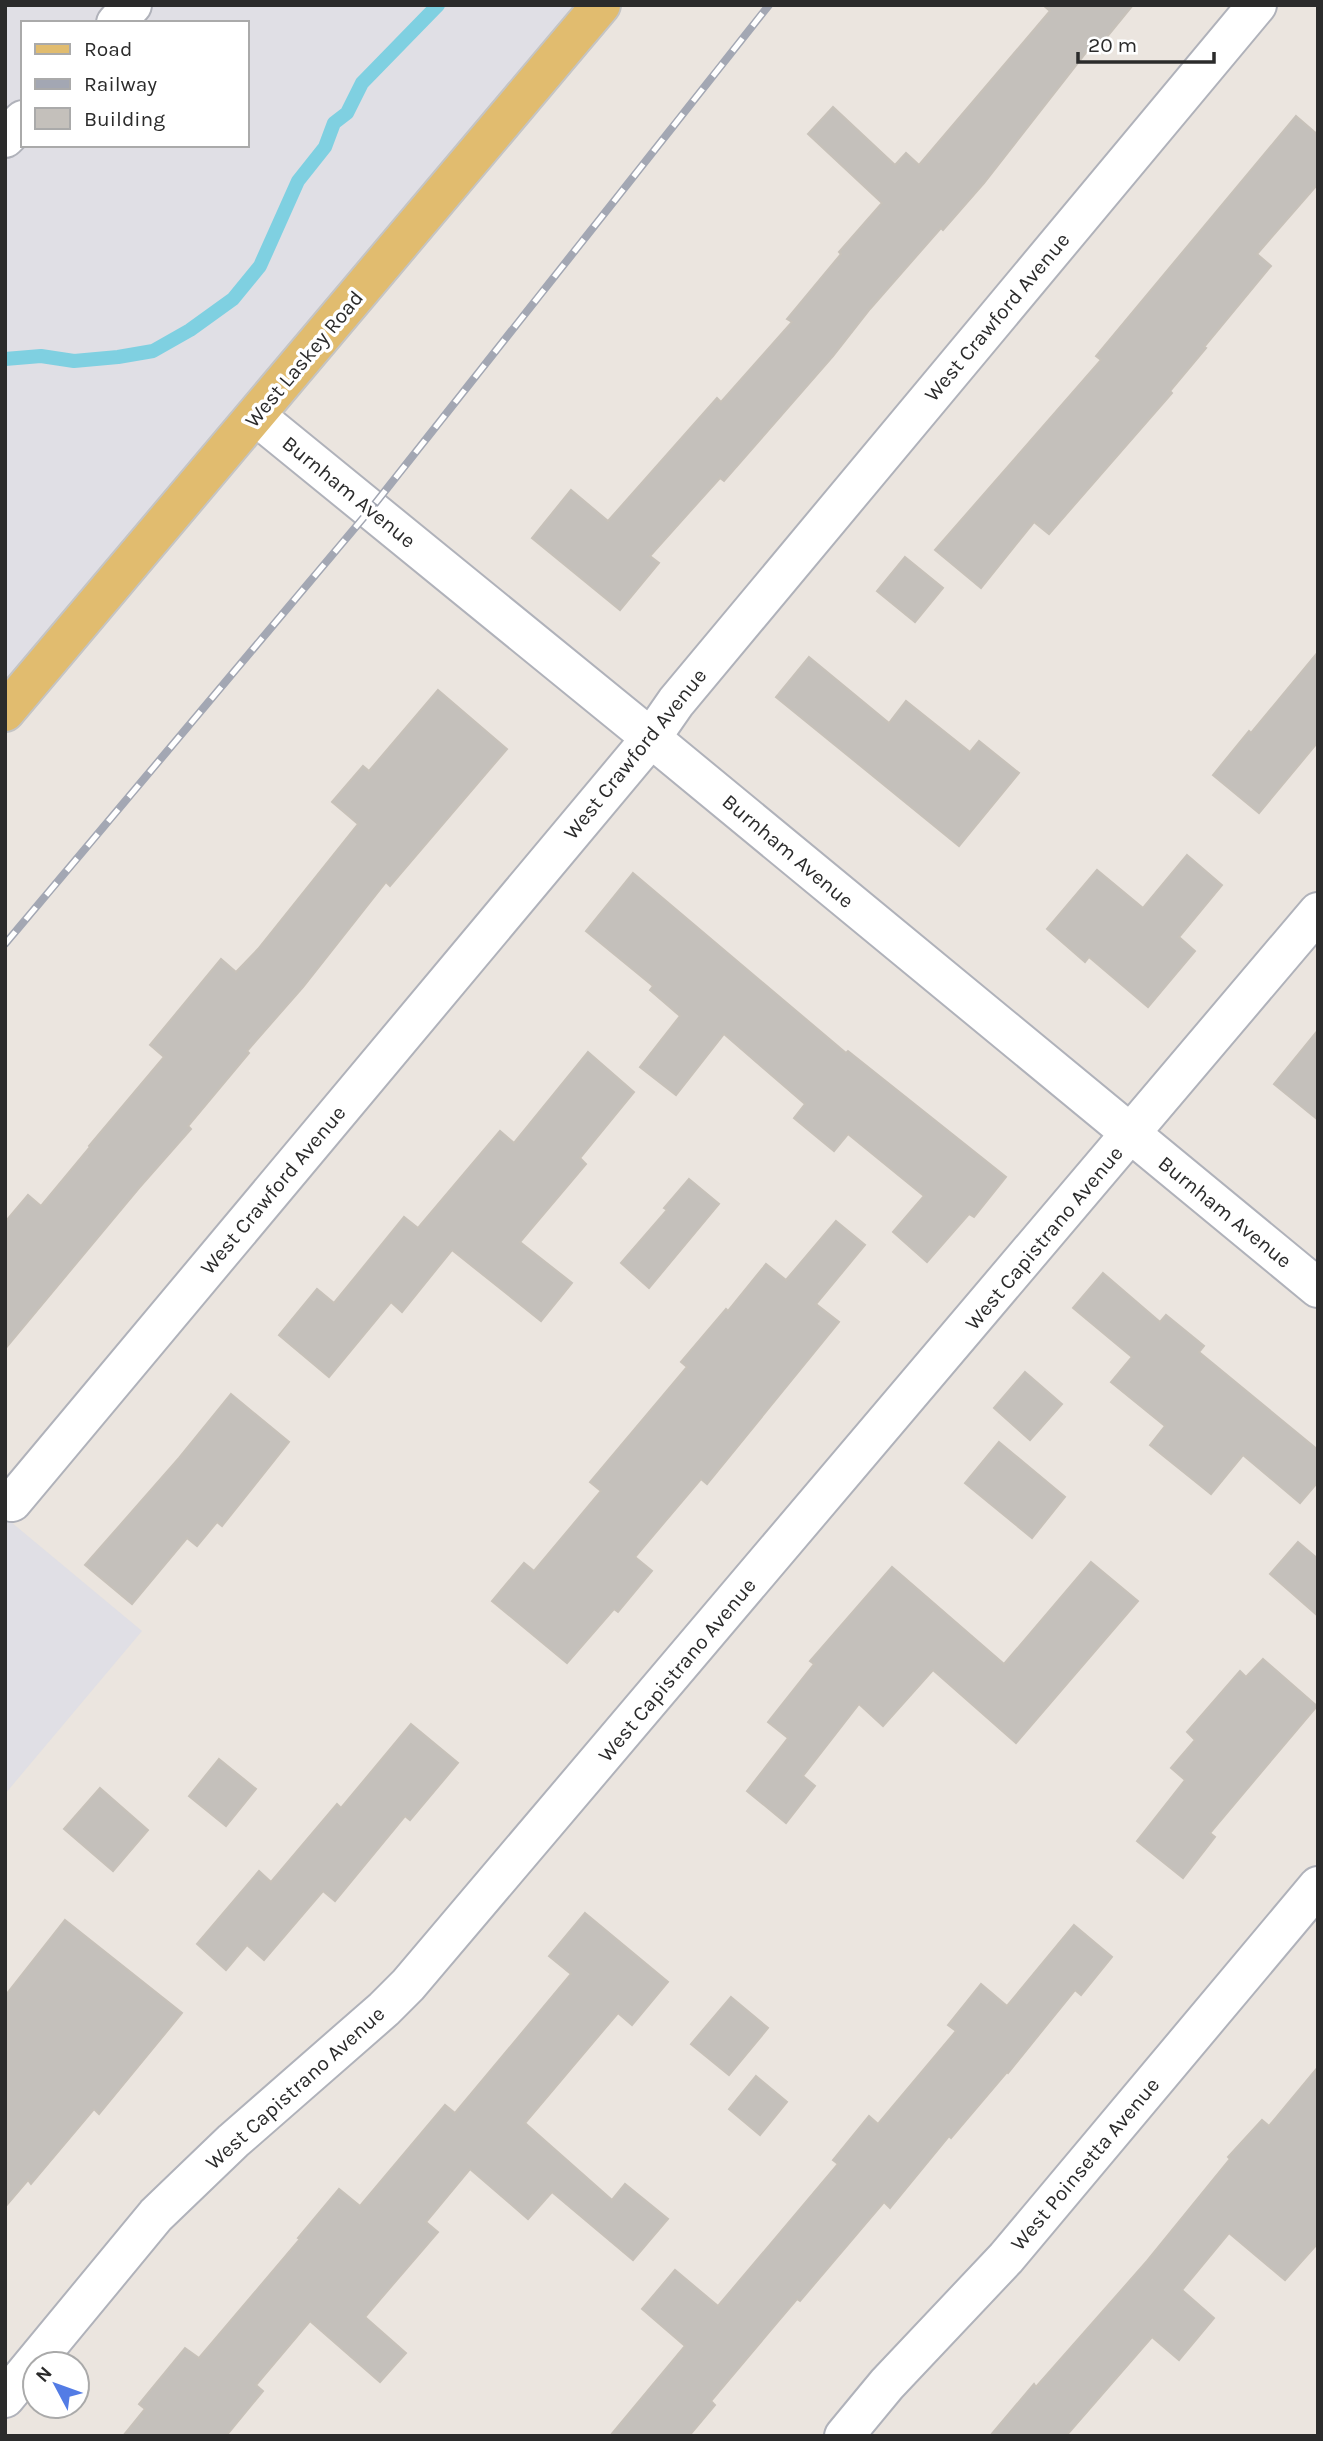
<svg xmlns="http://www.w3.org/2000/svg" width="1323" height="2441" font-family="Karla,sans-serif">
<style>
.industrial{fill:#e0dfe5;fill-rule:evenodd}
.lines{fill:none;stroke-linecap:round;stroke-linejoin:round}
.stream{stroke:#7fd0e1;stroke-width:14}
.building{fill:#c4c0bb;stroke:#c7c1b9;stroke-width:2}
.minor-casing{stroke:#b0b2ba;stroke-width:42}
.major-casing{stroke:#c4c4c4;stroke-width:42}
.minor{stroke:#fff;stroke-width:38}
.major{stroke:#e1bc6f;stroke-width:38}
.rail-casing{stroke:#a3a7b3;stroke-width:8}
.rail{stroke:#fff;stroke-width:5;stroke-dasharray:16;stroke-linecap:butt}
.labels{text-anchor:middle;stroke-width:7;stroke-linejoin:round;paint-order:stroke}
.street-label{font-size:21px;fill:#2b2b2b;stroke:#fff}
</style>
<rect width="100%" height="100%" fill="#ebe5df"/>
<g class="industrial">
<path d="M5 5H601L5 712ZM23 23H247V145H23Z"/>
<path d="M5 1517 142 1631 5 1794Z"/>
</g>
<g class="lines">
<path class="stream" d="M5 359 41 356 74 361 118 357 153 351 190 330 233 299 260 266 298 181 325 147 334 123 347 113 362 83 438 5"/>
</g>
<g class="building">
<path d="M1043 5H1133L1097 49 1092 45 984 183 943 230 941 228 870 309 833 356 724 481 720 478 650 556 659 563 620 610 532 538 571 490 608 521 717 398 721 402 792 322 787 319 841 254 839 252 882 203 808 134 833 107 895 165 906 153 919 165 1050 11Z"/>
<path d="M1296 116 1318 135V184L1257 254 1271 266 1204 347 1206 348 1170 391 1172 393 1049 534 1034 522 981 588 935 550 1101 360 1096 356Z"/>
<path d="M905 557 943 588 915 622 877 591Z"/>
<path d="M1318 652V742L1259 813 1213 775 1249 731 1251 733Z"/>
<path d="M809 657 889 723 906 701 970 752 979 741 1019 773 959 846 776 697Z"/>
<path d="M438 690 507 749 390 886 386 882 303 987 247 1051 249 1053 188 1126 191 1129 139 1188 5 1349V1222L28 1195 41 1206 90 1147 89 1146 164 1057 150 1045 221 959 236 972 258 949 358 824 332 802 363 766 369 771Z"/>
<path d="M1187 855 1222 885 1179 937 1195 951 1148 1007 1089 957 1085 962 1047 929 1097 870 1143 908Z"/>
<path d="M633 873 846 1053 848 1051 1006 1177 974 1217 969 1214 927 1262 893 1232 924 1196 848 1134 834 1151 794 1118 805 1104 724 1034 676 1095 640 1067 680 1016 650 990 653 986 586 931Z"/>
<path d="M1318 1030V1120L1274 1084Z"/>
<path d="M588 1052 634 1092 580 1158 586 1164 520 1242 572 1283 541 1321 452 1250 402 1312 391 1302 329 1377 279 1335 317 1289 334 1303 404 1217 418 1228 500 1131 514 1143Z"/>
<path d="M689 1179 719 1204 649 1288 621 1263 667 1210 664 1208Z"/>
<path d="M836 1221 865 1245 816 1304 839 1322 707 1484 701 1479 635 1557 652 1571 618 1612 614 1609 567 1663 492 1601 524 1563 534 1571 601 1491 590 1482 687 1367 681 1362 726 1309 728 1311 766 1264 786 1280Z"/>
<path d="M1103 1273 1160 1322 1166 1315 1204 1346 1199 1352 1318 1450V1482L1300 1503 1243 1455 1211 1494 1150 1445 1165 1426 1111 1382 1132 1357 1073 1308Z"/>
<path d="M1025 1372 1062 1404 1030 1440 994 1408Z"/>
<path d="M231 1394 289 1442 222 1526 217 1522 197 1546 187 1538 132 1604 85 1565 179 1458Z"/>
<path d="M999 1442 1065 1497 1032 1538 965 1483Z"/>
<path d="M1298 1542 1318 1559V1616L1270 1574Z"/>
<path d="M1091 1562 1138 1601 1016 1743 933 1670 883 1726 859 1704 803 1776 815 1786 786 1823 747 1791 788 1738 768 1722 814 1664 810 1661 892 1567 1004 1664Z"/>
<path d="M1263 1659 1317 1706 1210 1833 1215 1837 1183 1878 1137 1841 1185 1780 1171 1768 1195 1740 1187 1732 1240 1671 1246 1677Z"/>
<path d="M411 1724 458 1763 410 1820 405 1816 335 1901 323 1891 264 1960 247 1945 226 1970 197 1944 259 1871 271 1882 337 1804 341 1808Z"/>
<path d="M219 1759 256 1789 226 1826 189 1796Z"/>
<path d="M100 1788 148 1830 113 1871 64 1829Z"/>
<path d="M585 1913 668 1982 632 2025 618 2013 525 2123 612 2200 625 2184 668 2219 633 2260 552 2192 528 2219 470 2169 426 2222 438 2232 365 2317 406 2353 380 2382 310 2321 256 2385 263 2391 226 2436H123L145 2409 139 2404 185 2348 199 2358 300 2239 298 2238 339 2189 360 2206 445 2105 455 2113 571 1974 549 1956Z"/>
<path d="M65 1920 182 2013 99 2114 94 2109 31 2184 28 2180 5 2207V1996Z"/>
<path d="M1074 1925 1112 1957 1081 1995 1075 1990 1008 2073 1007 2072 951 2138 949 2136 890 2208 884 2202 800 2301 797 2299 711 2401 715 2405 689 2436H610L685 2346 642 2309 675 2270 718 2306 838 2164 833 2160 869 2116 878 2124 956 2031 948 2025 981 1984 1007 2006Z"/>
<path d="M731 1997 768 2028 729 2075 691 2044Z"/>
<path d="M1318 2067V2243L1285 2280 1229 2233 1182 2290 1214 2318 1179 2360 1152 2337 1066 2436H990L1034 2384 1036 2387 1147 2261 1230 2159 1228 2157 1262 2120 1269 2126Z"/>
<path d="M756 2076 787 2102 760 2135 729 2109Z"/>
</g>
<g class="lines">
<g class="minor-casing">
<g id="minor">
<path d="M116 23 132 5"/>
<path d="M5 138 23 120"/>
<path d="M256 416 651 738 1318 1288"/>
<path d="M12 1502 651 738 676 702 1257 5"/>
<path d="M5 2398 156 2215 233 2141 384 2009 408 1985 1318 912"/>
<path d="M844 2436 887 2384 1006 2258 1318 1886"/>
</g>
</g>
<g class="major-casing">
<path id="major" d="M5 712 601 5"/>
</g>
<use href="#minor" class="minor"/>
<use href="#major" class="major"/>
<g class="rail-casing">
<path id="rail" d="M5 944 370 510 769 5"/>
</g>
<use href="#rail" class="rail"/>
</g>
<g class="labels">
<g class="street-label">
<text transform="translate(997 317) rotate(-50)" y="7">West Crawford Avenue</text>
<text transform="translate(304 359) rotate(-50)" y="7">West Laskey Road</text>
<text transform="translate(349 492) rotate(39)" y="7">Burnham Avenue</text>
<text transform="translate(635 754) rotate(-51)" y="7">West Crawford Avenue</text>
<text transform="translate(788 851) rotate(40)" y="7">Burnham Avenue</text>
<text transform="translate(273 1190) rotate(-50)" y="7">West Crawford Avenue</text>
<text transform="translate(1225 1212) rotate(39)" y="7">Burnham Avenue</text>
<text transform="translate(1044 1238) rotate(-50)" y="7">West Capistrano Avenue</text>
<text transform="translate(677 1670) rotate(-50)" y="7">West Capistrano Avenue</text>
<text transform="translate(295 2088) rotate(-42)" y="7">West Capistrano Avenue</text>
<text transform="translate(1085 2164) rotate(-50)" y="7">West Poinsetta Avenue</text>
</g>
</g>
<rect width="1323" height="2441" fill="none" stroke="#2b2b2b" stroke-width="14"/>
<rect x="21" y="21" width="228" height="126" fill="#ffffff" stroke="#aaaaaa" stroke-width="2"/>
<rect x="35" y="44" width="35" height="10" fill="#e1bc6f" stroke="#aaaaaa" stroke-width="2"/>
<text x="84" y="56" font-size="21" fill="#2b2b2b">Road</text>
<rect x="35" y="79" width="35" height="10" fill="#a3a7b3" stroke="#aaaaaa" stroke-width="2"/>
<text x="84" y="91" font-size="21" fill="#2b2b2b">Railway</text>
<rect x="35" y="108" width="35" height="21" fill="#c4c0bb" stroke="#aaaaaa" stroke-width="2"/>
<text x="84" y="126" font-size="21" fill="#2b2b2b">Building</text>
<g transform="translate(56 2385) rotate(311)"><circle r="33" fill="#ffffff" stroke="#aaaaaa" stroke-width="2"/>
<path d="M0-5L12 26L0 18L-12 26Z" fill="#537ce5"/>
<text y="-10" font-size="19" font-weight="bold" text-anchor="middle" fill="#2b2b2b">N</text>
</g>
<path d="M1078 52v10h136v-10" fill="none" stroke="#2b2b2b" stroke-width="3.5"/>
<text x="1088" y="52" font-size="21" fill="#2b2b2b" stroke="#ffffff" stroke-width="5" paint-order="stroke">20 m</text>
</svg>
